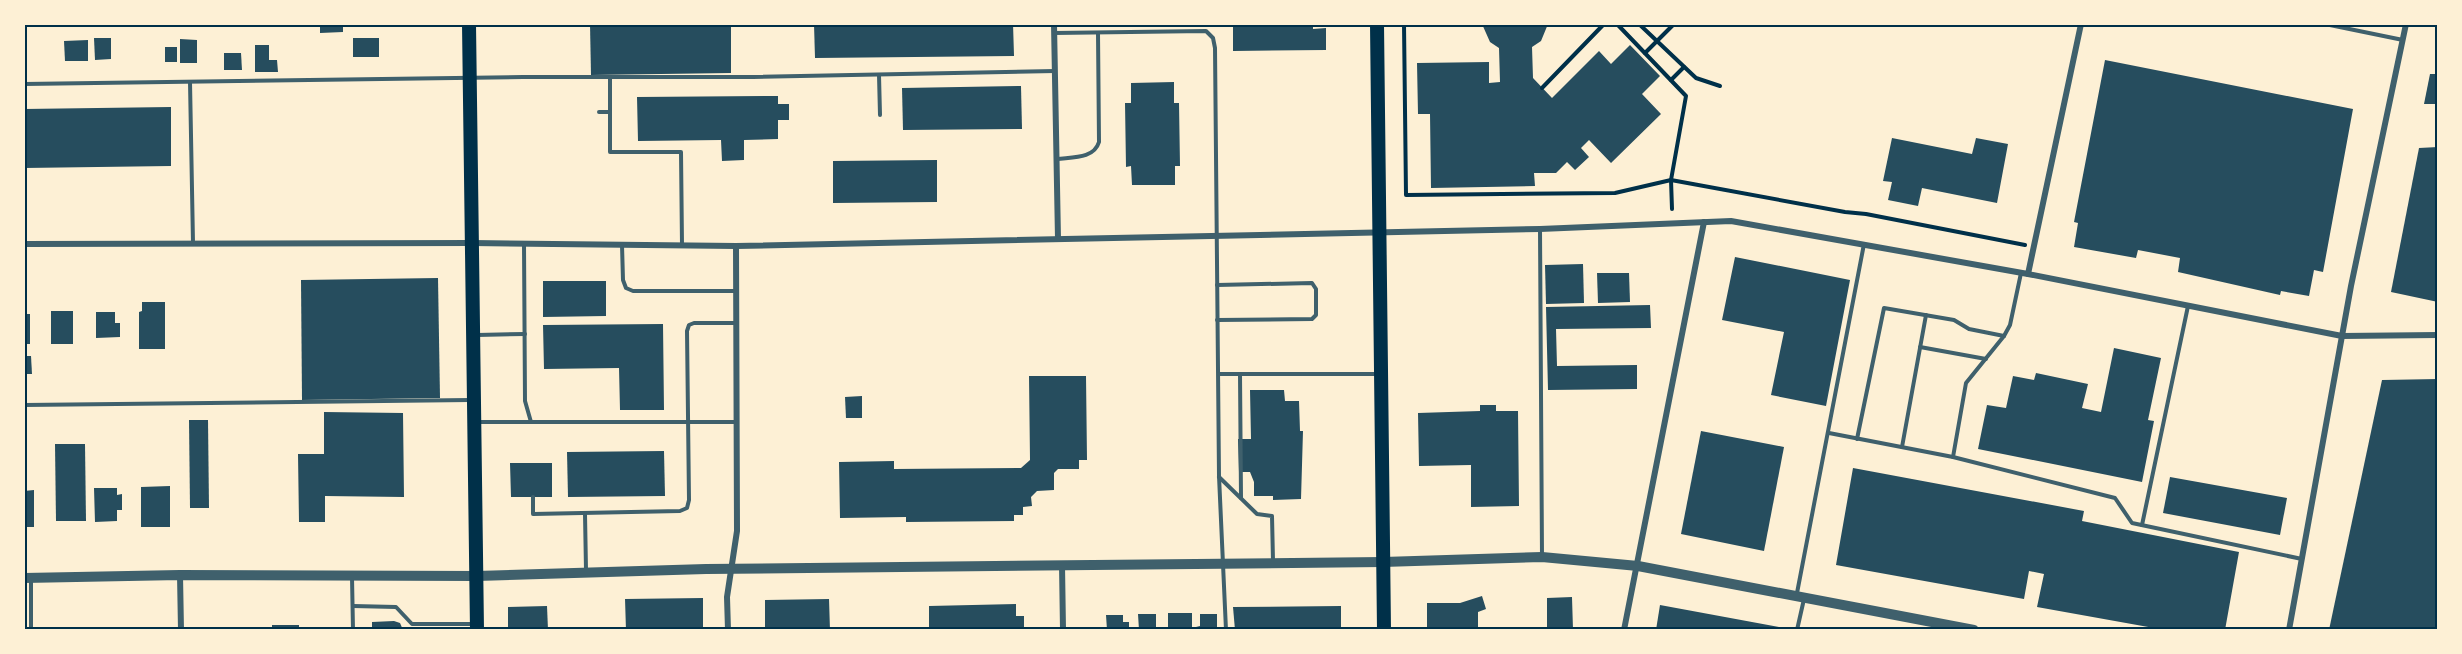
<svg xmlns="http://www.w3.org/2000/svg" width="2462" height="654" font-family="'Golos Text',sans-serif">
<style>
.building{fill:#264d5e}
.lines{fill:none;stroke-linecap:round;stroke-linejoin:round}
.path{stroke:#003049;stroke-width:4}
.service{stroke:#3f606c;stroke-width:4}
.minor{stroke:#3f606c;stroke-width:6}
.tertiary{stroke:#3f606c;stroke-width:10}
.primary{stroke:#003049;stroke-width:14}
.neatline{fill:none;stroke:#003049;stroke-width:2}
</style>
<rect width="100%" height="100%" fill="#fdf0d5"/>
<g class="building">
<path d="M320 24H343V32L320 33Z"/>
<path d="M590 24H731V73L591 75Z"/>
<path d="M814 24H1013L1014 56 815 58Z"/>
<path d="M1233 24H1313V29L1326 28V50L1233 51Z"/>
<path d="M1482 24H1548L1541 41 1532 47 1533 78 1552 98 1599 51 1611 64 1630 45 1660 76 1642 94 1661 114 1611 163 1589 140 1581 148 1589 157 1575 170 1567 162 1556 173H1534L1535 186 1431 188 1430 114H1418L1417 63 1489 62V83L1500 82 1499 48 1490 42Z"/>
<path d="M94 38H111V59L95 60Z"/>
<rect x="353" y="38" width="26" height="19"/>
<path d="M180 39 197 40V63H180Z"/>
<path d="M88 40V61H65L64 41Z"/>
<path d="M255 45H269V60H277L278 72H255Z"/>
<rect x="165" y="47" width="12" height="15"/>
<path d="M224 53H241L242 70H224Z"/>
<path d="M2105 60 2353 109 2323 272 2314 270 2309 296 2281 291 2280 295 2178 272 2180 258 2138 250 2136 258 2074 247 2078 223 2074 222Z"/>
<path d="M2430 74H2438V104H2424Z"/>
<path d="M1174 82V103H1179L1180 166H1175V185H1132L1131 166 1126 167 1125 103H1131V83Z"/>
<path d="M1021 86 1022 129 903 130 902 88Z"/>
<path d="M778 96V104H789V120H778V139L744 140V160L722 161 721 140 638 141 637 97Z"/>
<path d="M171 107V166L24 168V109Z"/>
<path d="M1892 138 1972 154 1976 138 2008 144 1997 203 1922 188 1918 206 1888 200 1892 182 1883 181Z"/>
<path d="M2438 147V302L2391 292 2419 148Z"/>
<path d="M937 160V202L833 203V161Z"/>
<path d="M1735 257 1850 280 1826 406 1771 395 1784 332 1722 320Z"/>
<path d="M1583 264 1584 303 1546 304 1545 265Z"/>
<path d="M1597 273H1629L1630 302 1598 303Z"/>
<path d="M438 278 440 398 302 400 301 280Z"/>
<path d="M543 281H606V316L543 317Z"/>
<path d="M142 302H165V349H139V312L142 311Z"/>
<path d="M1650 305 1651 328 1556 329 1557 366 1637 365V389L1548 390 1546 307Z"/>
<rect x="51" y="311" width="22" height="33"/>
<path d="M96 312H115V323H120V337L96 338Z"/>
<rect x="24" y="314" width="6" height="30"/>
<path d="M663 324 664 410H620L619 368 544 369 543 325Z"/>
<path d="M2114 348 2161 358 2148 420 2154 421 2142 482 1978 449 1987 405 2006 408 2013 376 2034 380 2036 373 2088 384 2082 408 2101 412Z"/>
<path d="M24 356H31L32 374H24Z"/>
<path d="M1029 376H1086L1087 460H1079V469H1058L1054 473V490L1037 491 1031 497 1032 506 1023 507V515H1014V521L906 522V517L840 518 839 462 894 461V469L1021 468 1030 460Z"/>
<path d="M2438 379V630H2329L2382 380Z"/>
<path d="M1250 390H1284L1285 401H1299L1300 431H1303L1301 499 1273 500V496H1254V482L1250 472H1239L1238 439H1251Z"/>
<path d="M862 396V418H846L845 397Z"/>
<path d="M1480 405H1496V411H1518L1519 506 1471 507V465L1419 466 1418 413 1480 411Z"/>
<path d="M324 412 403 413 404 497 325 496V522H299L298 454H324Z"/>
<path d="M189 420H208L209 508H190Z"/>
<path d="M1701 431 1784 447 1764 551 1681 534Z"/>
<path d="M55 444H85L86 521H56Z"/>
<path d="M664 451 665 496 568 497 567 452Z"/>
<path d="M510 463H552V497H511Z"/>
<path d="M1853 468 2084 511 2082 521 2239 552 2225 630H2165L2037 607 2044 574 2029 571 2024 599 1836 565Z"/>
<path d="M2170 477 2287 498 2280 535 2163 513Z"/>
<path d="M170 486V527H141V487Z"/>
<path d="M94 488H117V495L122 494V510H117V521L95 522Z"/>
<path d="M34 490V527H24V491Z"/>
<path d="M1482 596 1486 609 1478 612V630H1427V603H1460Z"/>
<path d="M1572 597 1573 630H1547V598Z"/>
<path d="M703 598V630H626L625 599Z"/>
<path d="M829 599 830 630H765V600Z"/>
<path d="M1016 604V616H1024V630H929V606Z"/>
<path d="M1660 605 1779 627V630H1656Z"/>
<path d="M547 606 548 630H508V607Z"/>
<path d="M1341 606V630H1235L1233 607Z"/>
<rect x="1168" y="613" width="24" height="17"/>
<path d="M1138 614H1156V630H1139Z"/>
<path d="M1200 614H1217V630H1196V627L1200 626Z"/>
<path d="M1106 615H1123V622H1129V630H1107Z"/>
<path d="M394 621 400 623 403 630H372V622Z"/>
<rect x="272" y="625" width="27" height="5"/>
</g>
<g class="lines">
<g class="path">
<path d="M1404 24 1406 195 1615 193 1671 180 1845 212 1866 214 2025 245"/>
<path d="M1617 24 1686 96 1671 180 1672 209"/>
<path d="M1639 24 1696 78 1720 86"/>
<path d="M1645 53 1674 24"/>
<path d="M1671 80 1684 67"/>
<path d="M1542 88 1604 24"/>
</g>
<g class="service">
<path d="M2325 24 2403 40"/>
<path d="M1054 33 1206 31 1213 38 1215 48 1219 476 1226 630"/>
<path d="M879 75 880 115"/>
<path d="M190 82 193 243"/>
<path d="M24 84 523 77H753L1055 71"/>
<path d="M599 112H610V77"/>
<path d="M610 112V152H681L682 245"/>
<path d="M1057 159C1072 157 1094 159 1099 142L1098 33"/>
<path d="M1540 229 1542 557"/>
<path d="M524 244 525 401 531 422"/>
<path d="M622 245 623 280 626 288 633 291H736"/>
<path d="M1217 285 1312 283 1316 289V315L1312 319 1217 320"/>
<path d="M477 335 525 334"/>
<path d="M1920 347 1986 359"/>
<path d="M1219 374H1379"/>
<path d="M1240 374 1241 498"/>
<path d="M24 405 470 400"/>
<path d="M478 422H737"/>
<path d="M1829 433 1953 457 2115 498 2132 523 2302 559"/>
<path d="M1857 439 1884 308 1954 320 1969 329 2004 336"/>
<path d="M1902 447 1926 315"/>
<path d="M1953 457 1966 383 2004 336 2010 325 2021 273"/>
<path d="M1219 477 1257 514 1272 516 1273 561"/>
<path d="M533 497V514L680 511 687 508 689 500 687 331 689 325 694 323H736"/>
<path d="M585 514 586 570"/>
<path d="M2142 525 2188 306"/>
<path d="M352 577 353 630"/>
<path d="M31 580V630"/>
<path d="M1797 593 1864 244"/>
<path d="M353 606 396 607 412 624H474"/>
<path d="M1797 630 1804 599"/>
</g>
<g class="minor">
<path d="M1054 24 1058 239"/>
<path d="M24 244 472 243 736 246 1540 229 1731 221 2028 274 2342 336 2438 335"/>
<path d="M2028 274 2081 24"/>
<path d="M1062 565 1063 630"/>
<path d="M180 575 181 630"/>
<path d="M728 630 727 597 737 531 736 246"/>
<path d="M1624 630 1704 222"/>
<path d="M2289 630 2351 286 2406 24"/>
</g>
<path class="tertiary" d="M24 578 180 575 477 576 706 569 1383 562 1542 557 1638 566 1974 630"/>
<g class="primary">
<path d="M469 24 477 630"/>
<path d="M1377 24 1384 630"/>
</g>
</g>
<rect width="2462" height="654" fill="none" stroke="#fdf0d5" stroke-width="51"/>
<rect x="26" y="26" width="2410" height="602" class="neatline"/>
</svg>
